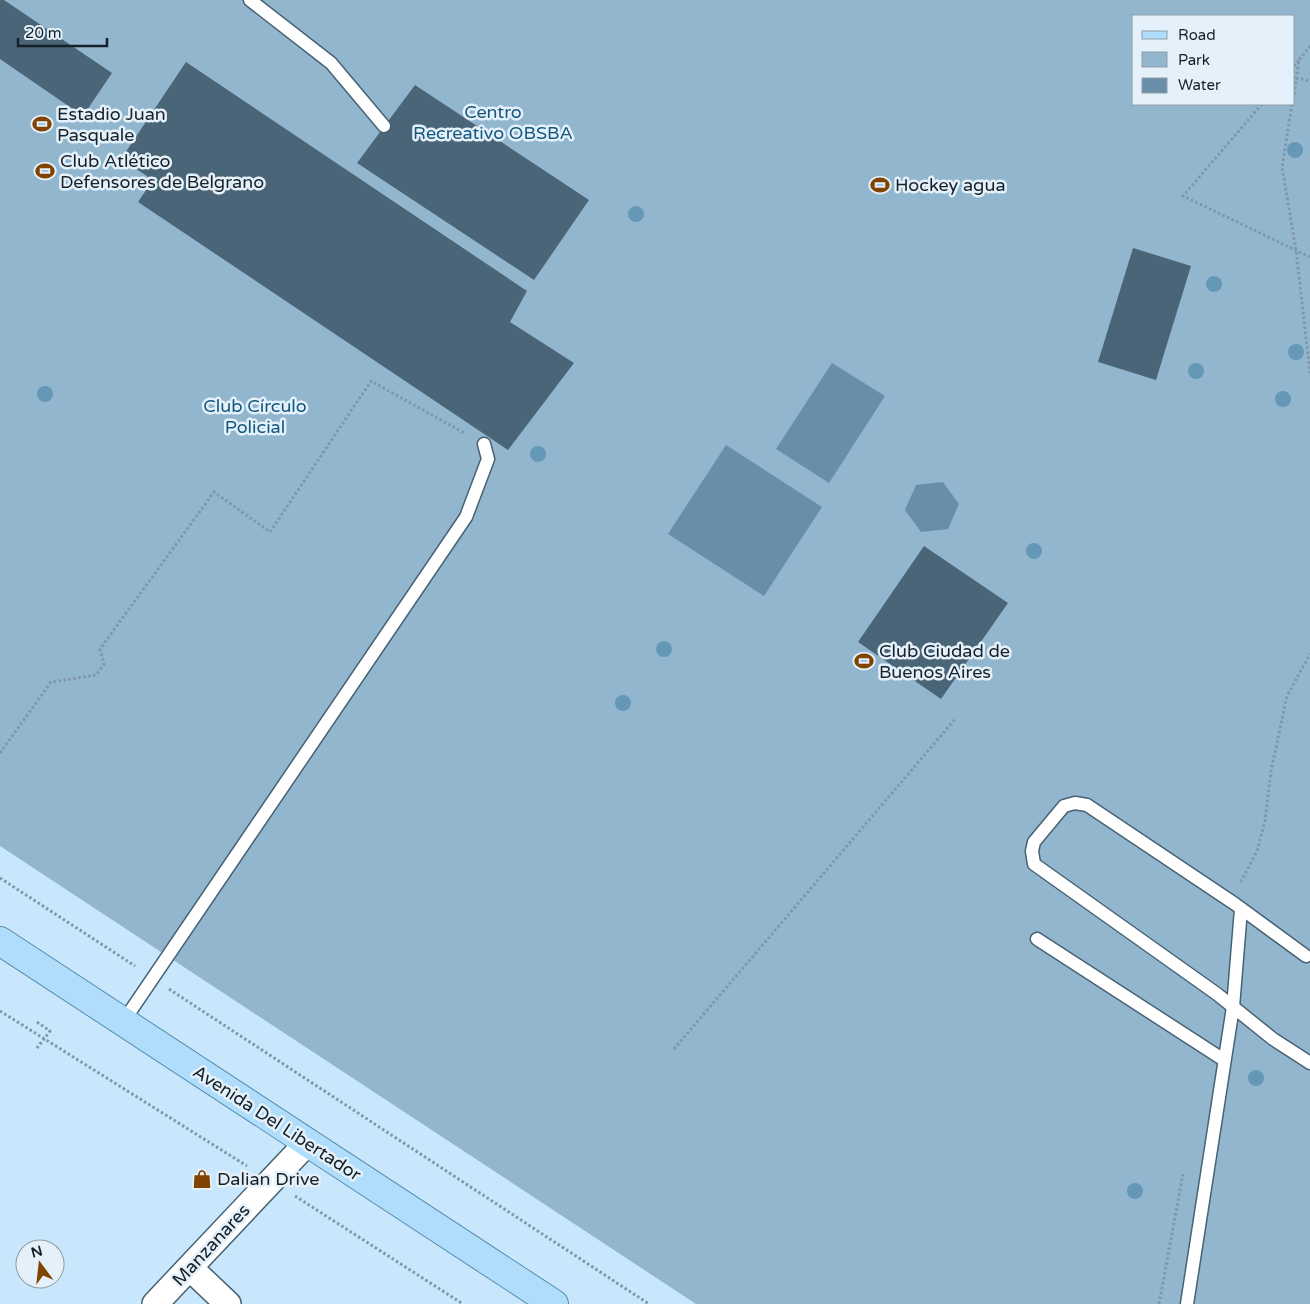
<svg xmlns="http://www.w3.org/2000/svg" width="1310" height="1304" font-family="'Varela Round',sans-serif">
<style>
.green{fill:#93b6cf;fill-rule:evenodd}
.water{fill:#688ea9}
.building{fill:#4b6578}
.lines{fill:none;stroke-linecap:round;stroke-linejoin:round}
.lane-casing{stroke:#476274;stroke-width:15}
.street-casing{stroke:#476274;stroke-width:28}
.primary-casing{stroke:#578caf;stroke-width:30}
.path{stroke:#8097a7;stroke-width:3;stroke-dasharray:2.5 2.5;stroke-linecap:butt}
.lane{stroke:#fff;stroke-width:12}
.street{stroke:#fff;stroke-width:25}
.primary{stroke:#afddfb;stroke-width:28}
.tree{fill:#6598b6}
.labels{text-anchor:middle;stroke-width:5;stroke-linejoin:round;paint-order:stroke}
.park-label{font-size:18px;fill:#14577c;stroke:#e5f1fa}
.poi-label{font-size:18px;fill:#152028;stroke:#e5f1fa;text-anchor:start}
.street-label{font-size:18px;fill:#152028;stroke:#e5f1fa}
</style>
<rect width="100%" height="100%" fill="#c8e7fc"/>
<path class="green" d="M0 0H1310V1304H696L0 846ZM1134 16H1294V104H1134Z"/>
<g class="water">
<path d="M832 363 885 396 829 483 776 449Z"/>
<path d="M726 445 822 507 764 596 668 534Z"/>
<path d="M943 482 959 504 948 529 921 532 905 510 916 485Z"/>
</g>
<g class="building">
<path d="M0 0H4L112 73 83 116 0 59Z"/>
<path d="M186 62 527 291 510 322 574 363 508 450 138 202 153 180 121 159Z"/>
<path d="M415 85 589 200 534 280 357 163Z"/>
<path d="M1133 248 1191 266 1156 380 1098 362Z"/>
<path d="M924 546 1008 603 941 699 858 642Z"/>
</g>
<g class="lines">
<g class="lane-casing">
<g id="lane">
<path d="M250 0 331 63 384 126"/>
<path d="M1037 939 1224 1060"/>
<path d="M1306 956 1235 904 1087 805 1075 803 1064 806 1034 842 1032 851 1034 864 1217 994 1273 1039 1310 1063"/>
<path d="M123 1022 466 517 488 459 484 444"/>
<path d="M1187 1304 1233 1007 1241 909"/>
</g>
</g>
<g class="street-casing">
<g id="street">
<path d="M190 1268 228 1304"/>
<path d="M155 1304 307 1143"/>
</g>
</g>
<g class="primary-casing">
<path id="primary" d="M0 941 554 1304"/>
</g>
<g class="path">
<path d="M1294 66 1299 60"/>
<path d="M1296 78 1310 81"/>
<path d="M1294 94 1299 60 1310 46"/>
<path d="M1262 104 1183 196 1310 257"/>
<path d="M1292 104 1282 167 1296 250 1310 373"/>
<path d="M0 753 51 682 96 675 104 664 100 649 214 492 270 532 371 381 466 434"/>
<path d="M0 878 135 966"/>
<path d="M1241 882 1257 851 1265 821 1271 771 1287 696 1310 654"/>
<path d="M169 989 649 1304"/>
<path d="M0 1011 247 1166"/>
<path d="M37 1022 50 1031 37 1048"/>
<path d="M674 1049 956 718"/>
<path d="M295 1196 463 1304"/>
<path d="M1159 1304 1183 1174"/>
</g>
<use href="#lane" class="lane"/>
<use href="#street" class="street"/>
<use href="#primary" class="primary"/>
</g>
<g class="tree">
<circle cx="1295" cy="150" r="8"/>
<circle cx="636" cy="214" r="8"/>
<circle cx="1214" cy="284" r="8"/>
<circle cx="1296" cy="352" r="8"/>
<circle cx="1196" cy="371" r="8"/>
<circle cx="45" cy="394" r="8"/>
<circle cx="1283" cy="399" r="8"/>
<circle cx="538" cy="454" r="8"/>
<circle cx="1034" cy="551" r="8"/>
<circle cx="664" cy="649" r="8"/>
<circle cx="623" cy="703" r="8"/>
<circle cx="1256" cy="1078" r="8"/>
<circle cx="1135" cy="1191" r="8"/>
</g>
<defs>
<g id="stadium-bare" transform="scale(1.5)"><path d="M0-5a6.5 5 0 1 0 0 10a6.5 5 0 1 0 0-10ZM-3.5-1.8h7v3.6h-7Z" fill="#814400" stroke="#e5f1fa" stroke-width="2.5" paint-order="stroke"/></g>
<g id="shop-bare" transform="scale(1.5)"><path d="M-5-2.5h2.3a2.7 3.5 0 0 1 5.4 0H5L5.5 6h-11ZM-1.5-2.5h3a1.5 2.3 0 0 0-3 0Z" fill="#814400" stroke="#e5f1fa" stroke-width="2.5" paint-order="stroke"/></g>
</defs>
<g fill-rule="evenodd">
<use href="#stadium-bare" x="42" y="124"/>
<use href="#stadium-bare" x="45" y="171"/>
<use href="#stadium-bare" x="880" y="185"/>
<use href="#stadium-bare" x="864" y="661"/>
<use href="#shop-bare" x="202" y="1179"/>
</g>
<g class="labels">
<g class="park-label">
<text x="493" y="118">Centro<tspan x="493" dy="21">Recreativo OBSBA</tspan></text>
<text x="255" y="412">Club Círculo<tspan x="255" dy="21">Policial</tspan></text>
</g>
<g class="poi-label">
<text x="57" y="120">Estadio Juan<tspan x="57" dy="21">Pasquale</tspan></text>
<text x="60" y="167">Club Atlético<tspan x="60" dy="21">Defensores de Belgrano</tspan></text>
<text x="895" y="191">Hockey agua</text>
<text x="879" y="657">Club Ciudad de<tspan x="879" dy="21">Buenos Aires</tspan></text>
<text x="217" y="1185">Dalian Drive</text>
</g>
<g class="street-label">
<text transform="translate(277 1123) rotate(33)" y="6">Avenida Del Libertador</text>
<text transform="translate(211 1245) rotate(-47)" y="6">Manzanares</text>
</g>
</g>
<rect x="1132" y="15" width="162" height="90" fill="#e5f1fa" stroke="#929da6"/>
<rect x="1142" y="31" width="25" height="8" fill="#afddfb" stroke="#929da6"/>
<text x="1178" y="40" font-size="15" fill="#152028">Road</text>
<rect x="1142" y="52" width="25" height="15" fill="#93b6cf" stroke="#929da6"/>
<text x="1178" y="65" font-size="15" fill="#152028">Park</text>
<rect x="1142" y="78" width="25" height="15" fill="#688ea9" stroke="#929da6"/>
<text x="1178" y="90" font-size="15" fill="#152028">Water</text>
<g transform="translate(40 1264) rotate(345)"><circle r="24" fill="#e5f1fa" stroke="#929da6"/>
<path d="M0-4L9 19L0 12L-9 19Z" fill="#814400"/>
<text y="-8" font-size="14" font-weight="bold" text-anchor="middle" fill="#152028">N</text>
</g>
<path d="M18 38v8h89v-8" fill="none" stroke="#152028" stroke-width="2.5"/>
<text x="25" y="38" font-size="15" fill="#152028" stroke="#e5f1fa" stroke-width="4" paint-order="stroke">20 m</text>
</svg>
